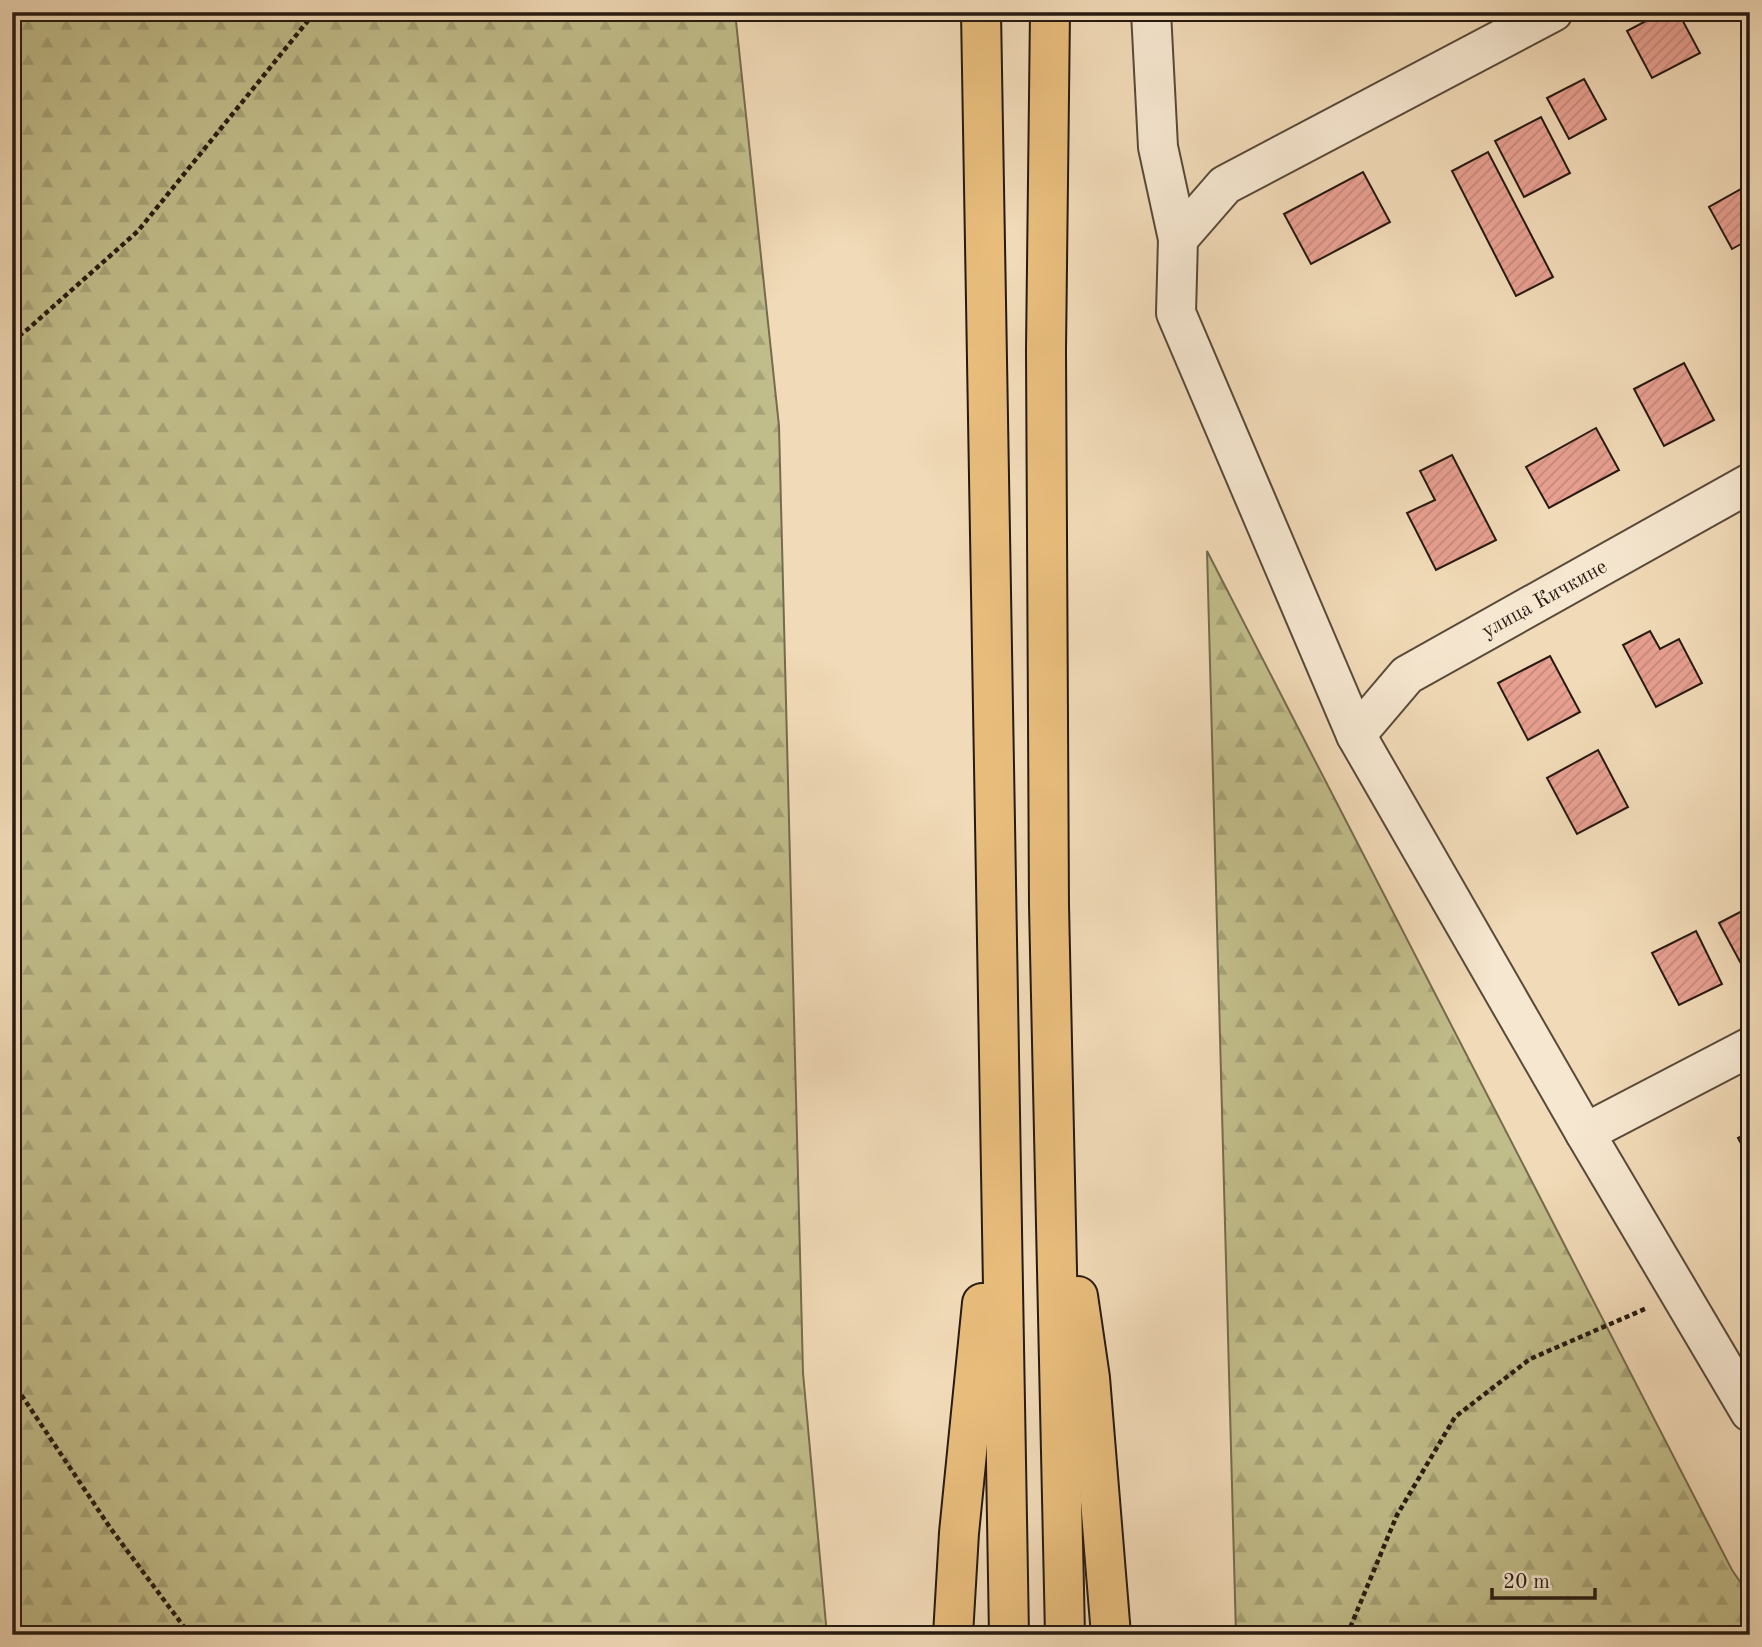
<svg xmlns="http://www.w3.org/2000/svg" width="1762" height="1647" font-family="'Old Standard TT',serif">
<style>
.forest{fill:url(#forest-firs);stroke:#746c4e;stroke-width:2}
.building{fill:url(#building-hatch);stroke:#261a11;stroke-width:2}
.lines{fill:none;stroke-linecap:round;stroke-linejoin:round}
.minor-casing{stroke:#594a3a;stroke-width:42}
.major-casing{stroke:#261a11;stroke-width:42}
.path{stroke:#261a11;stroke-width:4.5;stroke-dasharray:5 3.5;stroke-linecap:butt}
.minor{stroke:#f6e7d0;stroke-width:38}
.major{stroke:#e8bd7c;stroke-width:38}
.labels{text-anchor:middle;stroke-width:6;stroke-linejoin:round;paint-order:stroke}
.street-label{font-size:21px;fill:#261a11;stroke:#f6e7d0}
</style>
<defs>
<pattern id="forest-firs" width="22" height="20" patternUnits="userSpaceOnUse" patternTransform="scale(1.75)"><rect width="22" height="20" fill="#c1bd8a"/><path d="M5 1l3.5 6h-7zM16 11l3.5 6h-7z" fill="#a6a276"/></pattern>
<pattern id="building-hatch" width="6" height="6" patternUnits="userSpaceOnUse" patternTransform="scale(1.75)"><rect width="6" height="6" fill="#e8a091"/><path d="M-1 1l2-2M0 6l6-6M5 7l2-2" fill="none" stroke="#c7897c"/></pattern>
</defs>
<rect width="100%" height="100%" fill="#f1dab7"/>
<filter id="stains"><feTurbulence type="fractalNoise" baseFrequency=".00286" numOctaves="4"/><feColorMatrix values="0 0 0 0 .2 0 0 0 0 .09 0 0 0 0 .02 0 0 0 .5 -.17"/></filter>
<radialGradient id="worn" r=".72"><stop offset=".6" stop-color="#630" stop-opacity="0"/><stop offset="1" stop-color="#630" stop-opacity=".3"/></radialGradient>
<g class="forest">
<path d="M12 12H735L779 426 803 1373 827 1635H12Z"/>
<path d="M1207 551 1732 1570 1750 1596V1635H1236Z"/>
</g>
<g class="building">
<path d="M1663 12H1678L1700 53 1652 78 1627 31Z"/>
<path d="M1584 79 1606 119 1569 139 1547 98Z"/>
<path d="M1541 117 1570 173 1524 197 1495 141Z"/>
<path d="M1488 152 1553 277 1516 296 1452 171Z"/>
<path d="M1363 172 1390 222 1311 264 1284 214Z"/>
<path d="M1750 184V239L1732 249 1709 207Z"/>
<path d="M1684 363 1714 420 1664 446 1634 389Z"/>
<path d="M1596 428 1619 470 1549 508 1526 467Z"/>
<path d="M1452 455 1496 540 1436 570 1407 513 1435 500 1420 471Z"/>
<path d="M1650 631 1660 649 1679 639 1702 683 1656 707 1623 645Z"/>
<path d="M1550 656 1580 712 1528 740 1498 683Z"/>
<path d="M1598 750 1628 807 1577 834 1547 778Z"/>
<path d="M1750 907V969L1745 971 1719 923Z"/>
<path d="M1696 931 1722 984 1679 1005 1652 953Z"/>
<path d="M1750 1132V1160L1738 1138Z"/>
</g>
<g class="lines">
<g class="minor-casing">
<g id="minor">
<path d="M1151 12 1158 147 1178 239"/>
<path d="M1553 12 1225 185 1178 239 1176 313 1356 735 1585 1133 1750 1412"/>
<path d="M1356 735 1407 675 1750 483"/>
<path d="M1585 1133 1750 1047"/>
</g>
</g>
<g class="major-casing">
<g id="major">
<path d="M981 12 1009 1635"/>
<path d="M1050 12 1046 350 1049 905 1065 1635"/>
<path d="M1078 1296 1090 1378 1111 1635"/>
<path d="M953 1635 959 1533 982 1303"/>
</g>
</g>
<g class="path">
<path d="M12 341 28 329 138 231 315 12"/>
<path d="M12 1381 111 1529 190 1635"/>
<path d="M1347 1635 1397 1515 1455 1417 1530 1359 1647 1308"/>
</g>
<use href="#minor" class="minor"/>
<use href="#major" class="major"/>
</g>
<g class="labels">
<g class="street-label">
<text transform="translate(1544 598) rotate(-29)" y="7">улица Кичкине</text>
</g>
</g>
<rect width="1762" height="1647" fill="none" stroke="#f1dab7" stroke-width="42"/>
<rect x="14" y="14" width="1734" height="1619" fill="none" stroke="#261a11" stroke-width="3.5"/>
<rect x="21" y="21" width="1720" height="1605" fill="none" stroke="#261a11" stroke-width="2"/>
<path d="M1492 1588v10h103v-10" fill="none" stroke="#261a11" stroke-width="3.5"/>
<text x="1503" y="1588" font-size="21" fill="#261a11" stroke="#f6e7d0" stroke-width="5" paint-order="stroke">20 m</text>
<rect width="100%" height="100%" filter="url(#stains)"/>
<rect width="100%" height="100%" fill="url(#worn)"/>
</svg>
